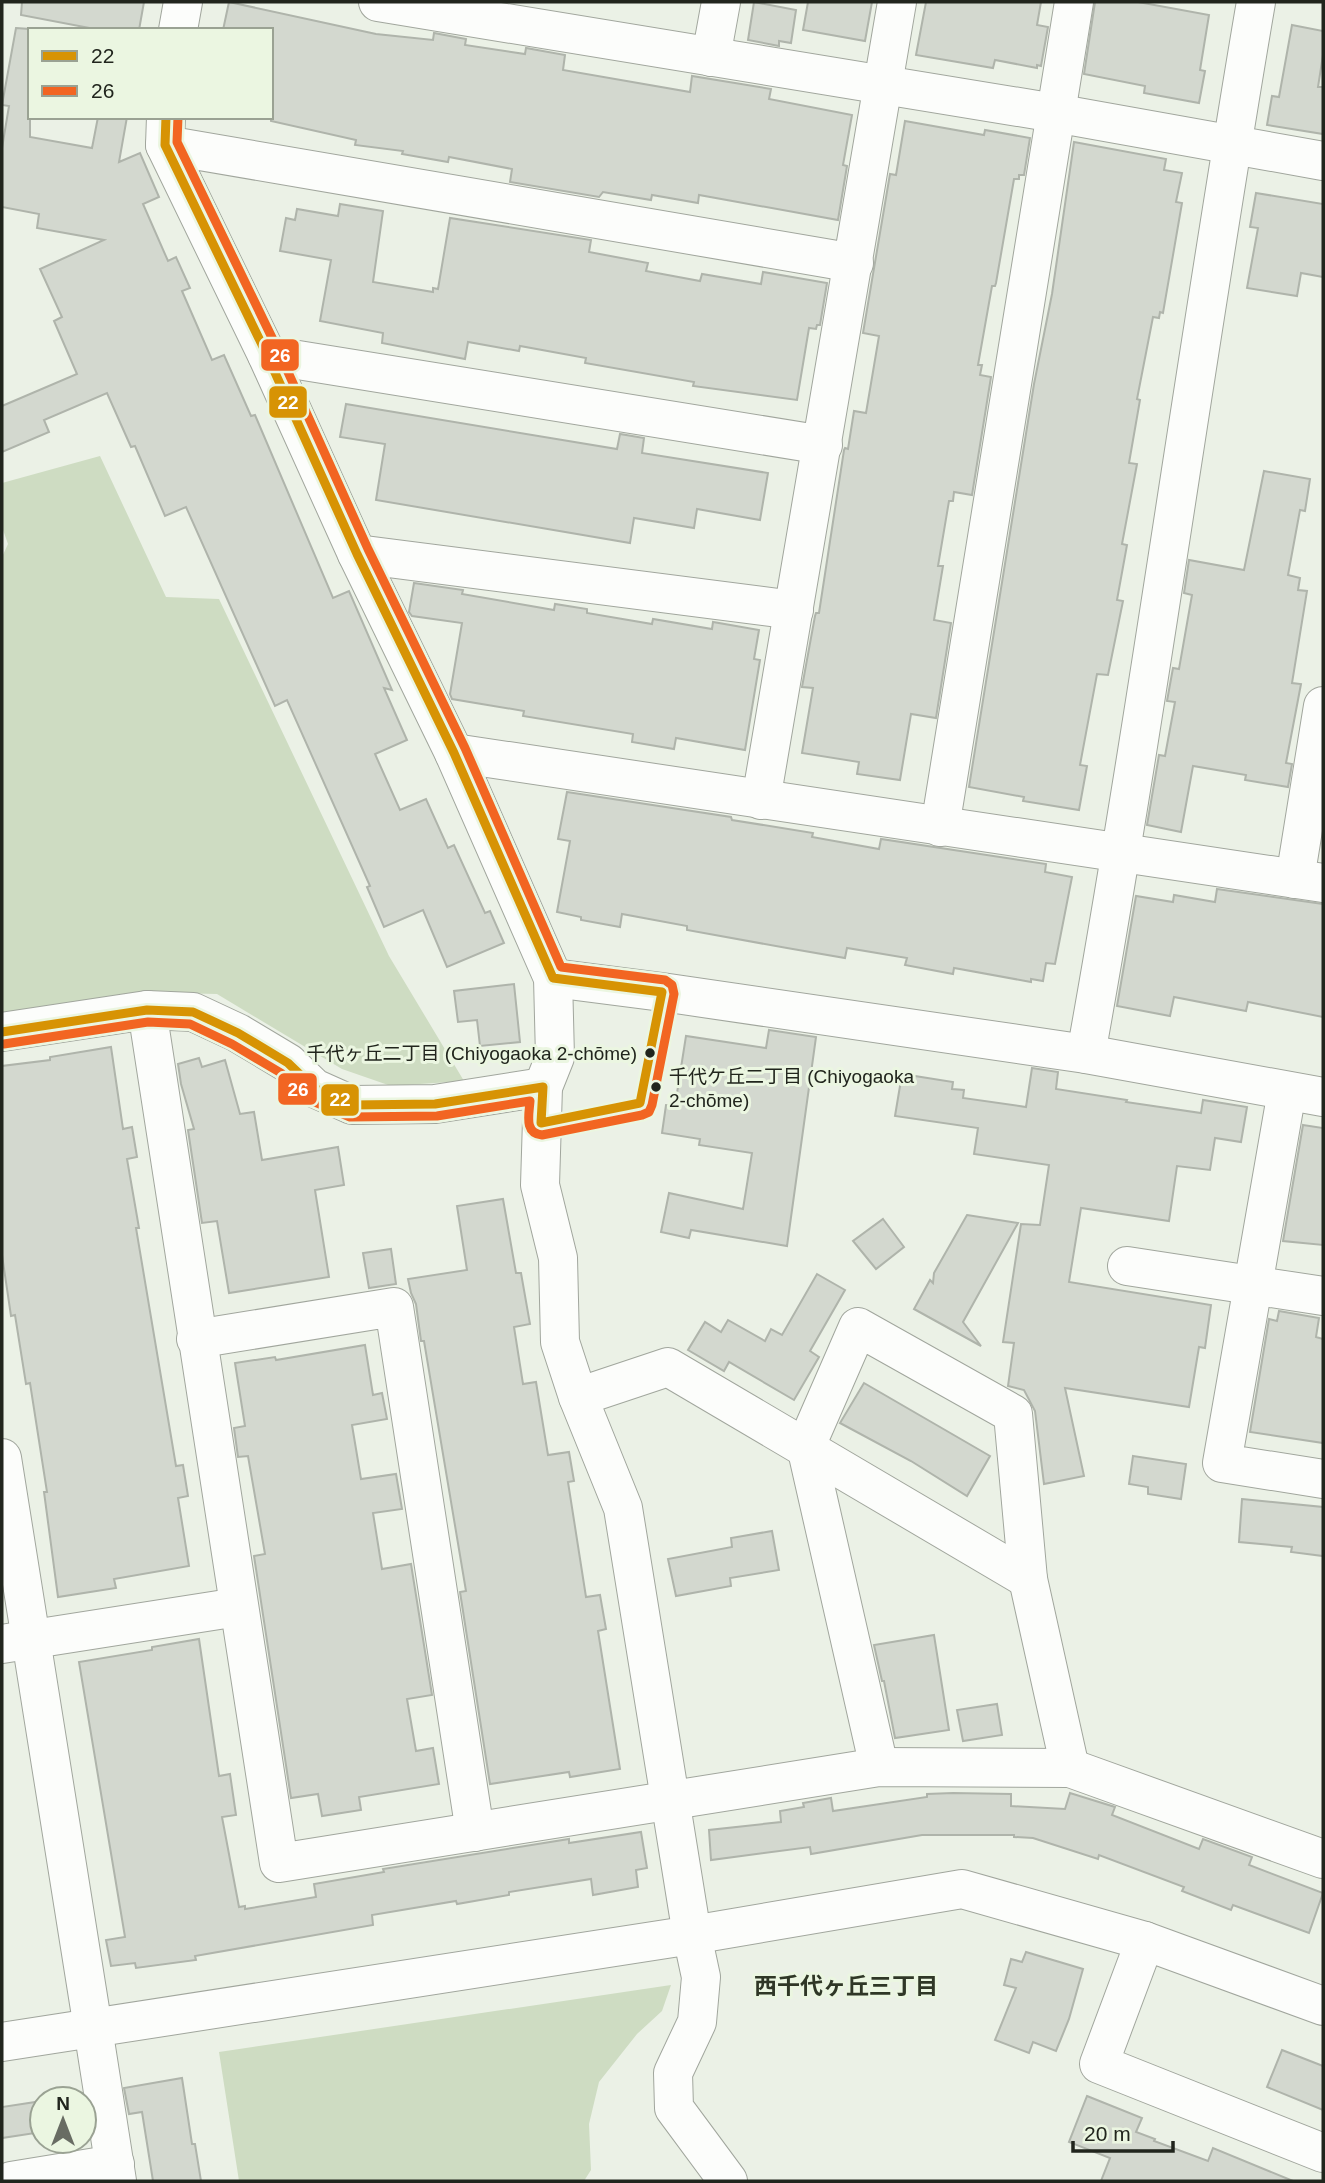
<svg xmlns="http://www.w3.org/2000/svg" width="1325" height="2183" font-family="Arial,'Noto Sans JP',sans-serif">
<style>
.green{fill:#cedcc2}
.building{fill:#d3d8cf;stroke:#afb4ab;stroke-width:2}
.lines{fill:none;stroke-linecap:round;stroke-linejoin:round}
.street-casing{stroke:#a1a69d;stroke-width:40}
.secondary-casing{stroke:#a1a69d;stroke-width:40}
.street{stroke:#fcfdfb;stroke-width:38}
.secondary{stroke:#fcfdfb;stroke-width:38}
.bus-1-casing{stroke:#ebf6e1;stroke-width:14}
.bus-2-casing{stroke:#ebf6e1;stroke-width:14}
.bus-1{stroke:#d79304;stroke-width:9}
.bus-2{stroke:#f26522;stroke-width:9}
.bus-dot{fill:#21251d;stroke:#ebf6e1;stroke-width:2.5}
.labels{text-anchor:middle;stroke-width:6;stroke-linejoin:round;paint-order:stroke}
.bus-label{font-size:19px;fill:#21251d;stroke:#ebf6e1;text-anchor:end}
.neighbourhood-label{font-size:23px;font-weight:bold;fill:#2f3726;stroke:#ebf6e1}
.line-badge{stroke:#ebf6e1;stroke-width:2.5}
.badge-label{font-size:19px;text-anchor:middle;font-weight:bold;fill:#fff}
</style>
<rect width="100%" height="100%" fill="#ebf1e6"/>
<g class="green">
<path d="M100 456 166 597 219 599 389 956 464 1081 391 1086 342 1069 217 994 171 993 2 1013V557L8 544 2 527V483Z"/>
<path d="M671 1985 662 2011 637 2034 599 2082 589 2124 591 2170 584 2181H239L219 2052Z"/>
</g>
<g class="building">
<path d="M22 2H144L139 30H100L21 15Z"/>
<path d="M229 2 376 34 433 40 434 33 466 39 465 45 525 54 526 48 565 55 563 70 690 92 692 76 771 89 769 99 852 115 843 165 847 166 838 220 699 195 698 203 652 195 651 200 603 192 599 197 510 182 512 169 449 157 448 162 402 154 403 151 355 145 356 140 271 121V30H223Z"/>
<path d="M754 2 796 10 791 43 779 41V46L748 40Z"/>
<path d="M808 2H872L865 41 803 30Z"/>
<path d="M926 2H1041L1037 25 1048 27 1041 66 1037 65V68L995 60 993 68 916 55Z"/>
<path d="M1095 2H1138L1209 15 1200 70 1205 71 1199 103 1144 93 1145 86 1084 74Z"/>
<path d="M1292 25 1323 31V55L1318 87H1323V134L1267 125 1272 96 1279 97Z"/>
<path d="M16 28 30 29V137L92 148 98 117H127L119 162 140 153 159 197 143 204 168 261 176 257 190 288 182 291 212 360 224 355 251 416 255 415 333 598 349 591 392 690 384 688 407 740 375 754 400 810 426 799 448 848 454 845 485 913 490 911 504 943 447 967 423 910 384 927 367 887 370 886 287 700 275 706 186 507 165 516 135 446 131 447 107 393 44 420 49 432 2 452V406L77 374 54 321 62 317 40 269 104 240 37 228 39 214 2 207V148L9 106 2 105Z"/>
<path d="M905 121 984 135 985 130 1030 138 1024 175H1019V179H1014L996 283 995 286H992L978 365H982L980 375 991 377 972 495 954 492 953 501H949L938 566H943L934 620 951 623 936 718 911 714 900 780 857 774 859 762 802 753 813 688 802 687 815 616 816 613H819L844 450 845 448 848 449 854 411 866 413 879 336 863 333 890 174 896 175Z"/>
<path d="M1074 142 1166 159 1164 170 1182 173 1176 202 1182 203 1163 313 1160 312 1159 318 1153 317 1137 399 1140 400 1129 463 1137 464 1122 544 1127 545 1117 600 1123 601 1108 675 1097 674 1080 765 1087 766 1079 810 1023 801 1024 797 969 787 1034 384 1052 294Z"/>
<path d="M1256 193 1323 204V277L1301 273 1297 296 1247 288 1258 228 1250 227Z"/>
<path d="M340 204 383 211 373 282 433 292V288L438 289 450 218 591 240 589 252 648 263 646 271 700 281 702 274 761 284 763 272 827 283 820 325H817L816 329 809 328 797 400 693 386 694 382 585 363 586 358 520 346 519 351 468 342 465 359 382 343 383 333 320 321 331 260 280 251 286 218 295 220 297 209 338 216Z"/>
<path d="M346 404 617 449 620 434 644 438 642 453 768 473 760 520 697 509 694 528 634 518 630 543 376 500 385 444 340 437Z"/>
<path d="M1264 471 1310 479 1305 511 1300 510 1288 575 1300 578 1298 590 1307 591 1292 683 1301 684 1286 763 1292 764 1288 787 1245 780 1246 775 1193 766 1181 832 1147 825 1159 755 1165 756 1175 702 1167 701 1173 668 1179 669 1192 595 1184 593 1189 560 1244 570Z"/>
<path d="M414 583 463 590 462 594 554 610 555 604 587 609V613L652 624 653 619 712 629 713 622 759 630 754 659 760 660 745 750 676 738 674 749 632 742 633 734 523 716 524 711 452 699 450 694 462 623 412 616 409 612Z"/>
<path d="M567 792 731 817 732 820 813 833 812 837 879 849 881 839 1046 864 1045 872 1072 877 1055 964 1046 963 1043 981 1031 979V982L954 968 953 974 905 965 907 958 847 948 845 958 787 948 687 930V926L622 914 620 927 581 920V917L557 912 570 841 558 839Z"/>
<path d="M1217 889 1323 904V1017L1248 1002 1246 1011 1174 997 1170 1016 1117 1006 1136 896 1173 902 1174 895 1215 902Z"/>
<path d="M514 984 520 1042 480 1046 477 1020 458 1022 454 991Z"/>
<path d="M769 1030 816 1037 787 1246 691 1230 689 1238 661 1232 669 1193 743 1209 752 1153 699 1145 700 1139 662 1133 666 1105 675 1106 686 1036 766 1048Z"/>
<path d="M111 1047 123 1129 132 1127 137 1157 127 1159 139 1228H136L176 1466 183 1465 188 1496 178 1498 189 1566 114 1579 116 1588 58 1597 44 1492H47L30 1383 26 1384 15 1315 11 1316 2 1255V1066L50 1060V1057Z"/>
<path d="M199 1058 202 1067 225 1060 240 1114 254 1112 262 1160 338 1147 344 1185 315 1190 329 1277 229 1293 217 1221 202 1223 188 1130 194 1129 181 1084 178 1064Z"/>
<path d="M1032 1068 1058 1072 1056 1089 1127 1100 1126 1102 1201 1113 1203 1100 1247 1107 1241 1142 1215 1138 1210 1170 1177 1166 1169 1221 1081 1208 1069 1282 1211 1305 1205 1348 1199 1347 1189 1407 1065 1388 1084 1476 1044 1484 1035 1411 1024 1390 1008 1386 1014 1343 1003 1342 1021 1224 1040 1225 1049 1165 974 1154 978 1128 895 1116 902 1074 953 1082 952 1089 964 1090 963 1098 1026 1107Z"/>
<path d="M1303 1125 1323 1128V1245L1283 1241Z"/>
<path d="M503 1199 516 1273H521L530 1324 514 1327 523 1384 536 1382 548 1455 569 1452 574 1481 568 1482 586 1597 600 1595 606 1629 598 1631 620 1769 570 1777 569 1772 490 1784 460 1592 466 1591 424 1341H421L416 1304 411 1293 408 1279 467 1270 457 1206Z"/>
<path d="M967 1215 1018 1223 963 1322 981 1346 914 1309 930 1280 933 1283 934 1273Z"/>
<path d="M883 1219 904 1247 876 1269 853 1241Z"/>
<path d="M391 1249 396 1284 369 1288 363 1253Z"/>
<path d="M817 1274 845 1290 810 1351 819 1357 794 1400 729 1362 724 1371 688 1350 705 1322 721 1332 728 1320 765 1341 771 1329 782 1335Z"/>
<path d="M1279 1311 1319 1318 1316 1337 1323 1339V1443L1250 1432 1269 1319 1277 1321Z"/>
<path d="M365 1345 373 1395 382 1393 387 1419 352 1425 361 1479 396 1474 402 1509 373 1513 382 1569 411 1564 432 1695 407 1699 416 1751 433 1748 439 1784 359 1797 361 1810 322 1816 318 1794 291 1798 254 1556 265 1554 248 1456 238 1457 234 1428 245 1426 235 1363 275 1357 276 1360Z"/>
<path d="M864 1383 990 1456 967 1496 911 1461 840 1423Z"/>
<path d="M1133 1456 1186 1464 1181 1499 1148 1494V1487L1129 1484Z"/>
<path d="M1242 1499 1323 1507V1556L1291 1552 1292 1547 1239 1542Z"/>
<path d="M772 1531 779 1570 730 1578 731 1586 676 1596 668 1559 732 1547 731 1538Z"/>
<path d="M934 1635 949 1730 895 1738 884 1681H882L874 1645Z"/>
<path d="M199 1639 219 1776 230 1774 236 1815 222 1817 239 1907 245 1906V1909L316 1897 314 1884 384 1872 383 1869 569 1839V1843L641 1832 647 1868 636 1870 638 1887 593 1895 591 1879 509 1892V1895L457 1904 456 1901 372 1915 373 1925 195 1956 196 1960 136 1968 135 1963 111 1966 106 1940 125 1937 79 1662 152 1650V1647Z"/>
<path d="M997 1704 1002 1735 963 1741 957 1710Z"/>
<path d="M953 1793 1011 1794V1806L1065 1809 1070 1793 1115 1807 1112 1815 1199 1849 1203 1839 1252 1857 1249 1865 1323 1893 1309 1933 1233 1905 1231 1910 1182 1891 1184 1887 1099 1855 1098 1859 1033 1838 1014 1837V1835H922L811 1854 810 1847 711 1860 709 1830 781 1822 780 1811 804 1807 803 1803 831 1798 833 1811 927 1797V1794Z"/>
<path d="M1026 1952 1083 1969 1069 2019 1056 2051 1033 2042 1029 2053 995 2040 1016 1988 1004 1985 1011 1959 1022 1962Z"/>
<path d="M1282 2050 1323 2066V2110L1267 2087Z"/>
<path d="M182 2078 192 2144H195L201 2181H153L142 2112 129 2114 124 2088Z"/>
<path d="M1087 2096 1142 2118 1136 2132 1155 2139 1154 2141 1208 2161 1213 2148 1293 2181H1101L1110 2158 1069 2142Z"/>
<path d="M42 2101V2132L2 2138V2107Z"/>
</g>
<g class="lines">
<g class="street-casing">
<g id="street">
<path d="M378 2 1055 113 1323 161"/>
<path d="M711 57 721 2"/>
<path d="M165 145 854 263"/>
<path d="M267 355 823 445"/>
<path d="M357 554 794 610"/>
<path d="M454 753 1323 883"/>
<path d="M761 800 897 2"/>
<path d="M940 827 1074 2"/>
<path d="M1295 879 1323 706"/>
<path d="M553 978 662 992 1086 1054 1323 1097"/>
<path d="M147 1010 279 1863 879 1767 1070 1768 1323 1859"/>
<path d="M1086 1054C1149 704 1196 352 1256 2"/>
<path d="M1287 1091 1222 1463 1323 1479"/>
<path d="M1127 1266 1323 1296"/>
<path d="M196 1339 394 1307 475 1832"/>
<path d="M578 1397 668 1367 1028 1579"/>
<path d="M2 1644 238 1607"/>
<path d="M879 1767 806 1446 858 1327 1013 1414 1028 1579 1070 1768"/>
<path d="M692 1935 701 1977 697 2022 673 2073 674 2108 728 2181"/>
<path d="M1145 1941 1099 2064 1323 2153"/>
<path d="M93 2028 117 2181"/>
<path d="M11 2181 115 2164"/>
</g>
</g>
<g class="secondary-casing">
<g id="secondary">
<path d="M178 30 183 2"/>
<path d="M166 117 165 145 267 355 357 554 454 753 553 978 555 1057 543 1087 540 1185 558 1258 560 1342 578 1397 623 1508 692 1935"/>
<path d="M2 1032 147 1010 193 1012 238 1033 288 1063 314 1088 352 1105 435 1104 543 1087"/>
<path d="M2 1458 93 2028"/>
<path d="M2 2042 692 1935 962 1889 1145 1941 1323 2006"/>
</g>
</g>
<use href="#street" class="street"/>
<use href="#secondary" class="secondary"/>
<g class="bus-1-casing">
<path id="bus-1" d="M2 1032 147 1010 193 1012 238 1033 288 1063 314 1088 352 1105 435 1104 543 1087 541 1123 640 1103 662 992 553 978 454 753 357 554 267 355 165 145 166 117"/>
</g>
<g class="bus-2-casing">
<path id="bus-2" d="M4 1044 148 1022 190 1024 232 1044 281 1073 308 1099 350 1117 437 1116 530 1101C529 1115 524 1133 542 1135L642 1115 649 1112 652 1105 674 994 672 985 665 980 561 967 465 748 368 549 278 350 177 142 178 117"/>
</g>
<use href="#bus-1" class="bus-1"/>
<use href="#bus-2" class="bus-2"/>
</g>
<g class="bus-dot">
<circle cx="650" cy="1053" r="6"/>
<circle cx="656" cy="1087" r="6"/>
</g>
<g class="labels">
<g class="bus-label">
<text x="637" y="1060">千代ヶ丘二丁目 (Chiyogaoka 2-chōme)</text>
<text x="669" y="1083" text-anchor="start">千代ケ丘二丁目 (Chiyogaoka<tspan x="669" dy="24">2-chōme)</tspan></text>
</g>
<g class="neighbourhood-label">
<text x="846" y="1994">西千代ヶ丘三丁目</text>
</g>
</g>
<g class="line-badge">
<rect x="260" y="338" width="40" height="34" rx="7" fill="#f26522"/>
<rect x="268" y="385" width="40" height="34" rx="7" fill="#d79304"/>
<rect x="277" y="1072" width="41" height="34" rx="7" fill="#f26522"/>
<rect x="320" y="1083" width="40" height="34" rx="7" fill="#d79304"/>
</g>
<g class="badge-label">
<text x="280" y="362">26</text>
<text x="288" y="409">22</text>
<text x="298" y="1096">26</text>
<text x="340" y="1106">22</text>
</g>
<rect width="1325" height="2183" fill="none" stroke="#21251d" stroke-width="7"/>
<rect x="28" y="28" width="245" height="91" fill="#ebf6e1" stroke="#9aa293" stroke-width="2"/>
<rect x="42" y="51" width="35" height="10" fill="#d79304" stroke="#9aa293" stroke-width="2"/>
<text x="91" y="63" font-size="21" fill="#21251d">22</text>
<rect x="42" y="86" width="35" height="10" fill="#f26522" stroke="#9aa293" stroke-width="2"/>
<text x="91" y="98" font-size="21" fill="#21251d">26</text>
<g transform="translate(63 2120)"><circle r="33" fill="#ebf6e1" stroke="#9aa293" stroke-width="2"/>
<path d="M0-5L12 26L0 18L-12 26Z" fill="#686c63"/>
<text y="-10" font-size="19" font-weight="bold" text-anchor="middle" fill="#21251d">N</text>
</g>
<path d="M1073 2141v10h100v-10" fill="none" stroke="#21251d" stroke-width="3.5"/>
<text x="1084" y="2141" font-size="21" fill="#21251d" stroke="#ebf6e1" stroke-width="5" paint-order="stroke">20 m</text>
</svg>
